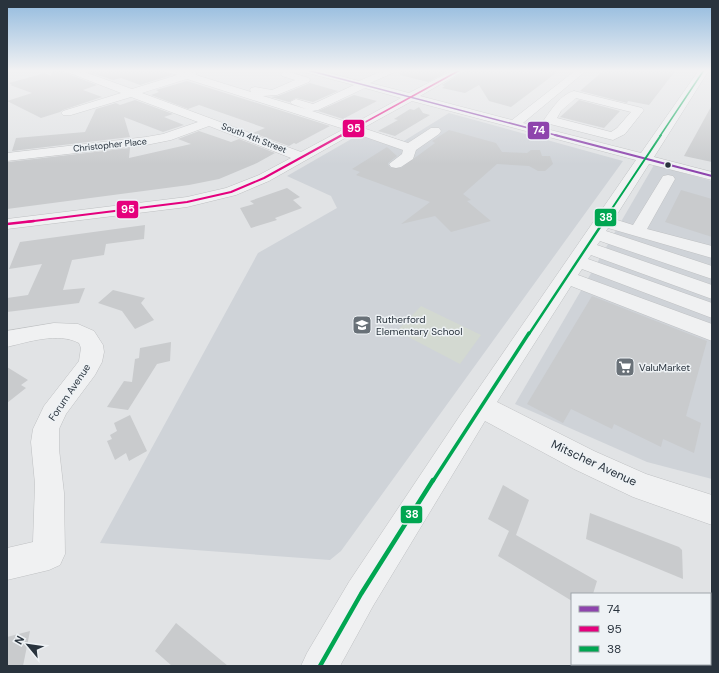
<svg xmlns="http://www.w3.org/2000/svg" width="719" height="673" font-family="'DM Sans',sans-serif">
<style>
.built{fill:#cfd3d8}
.green{fill:#d3d9d1}
.building{fill:#c9cbcd}
.lines{fill:none;stroke-linecap:round;stroke-linejoin:round}
.minor-casing{stroke:#bfc1c3;stroke-width:1}
.minor{fill:#f0f1f2;fill-rule:evenodd}
.bus-1-far1-casing{stroke:#eef2f5;stroke-width:3}
.bus-1-casing{stroke:#eef2f5;stroke-width:4}
.bus-2-far2-casing{stroke:#eef2f5;stroke-width:3}
.bus-2-far1-casing{stroke:#eef2f5;stroke-width:4}
.bus-2-casing{stroke:#eef2f5;stroke-width:5}
.bus-3-far4-casing{stroke:#eef2f5;stroke-width:3}
.bus-3-far3-casing{stroke:#eef2f5;stroke-width:4}
.bus-3-far2-casing{stroke:#eef2f5;stroke-width:5}
.bus-3-far1-casing{stroke:#eef2f5;stroke-width:6}
.bus-3-casing{stroke:#eef2f5;stroke-width:8}
.bus-1-far1{stroke:#8e44ad;stroke-width:1.5}
.bus-1{stroke:#8e44ad;stroke-width:2}
.bus-2-far2{stroke:#e5007d;stroke-width:1.5}
.bus-2-far1{stroke:#e5007d;stroke-width:2}
.bus-2{stroke:#e5007d;stroke-width:2.5}
.bus-3-far4{stroke:#00a651;stroke-width:1.5}
.bus-3-far3{stroke:#00a651;stroke-width:2}
.bus-3-far2{stroke:#00a651;stroke-width:2.5}
.bus-3-far1{stroke:#00a651;stroke-width:3.5}
.bus-3{stroke:#00a651;stroke-width:4.5}
.bus-dot{fill:#29333d;stroke:#eef2f5;stroke-width:1.5}
.labels{text-anchor:middle;stroke-width:3;stroke-linejoin:round;paint-order:stroke}
.far-street-label{font-size:9px;fill:#29333d;stroke:#eef2f5}
.poi-label{font-size:10px;fill:#29333d;stroke:#eef2f5;text-anchor:start}
.street-label{font-size:10px;fill:#29333d;stroke:#eef2f5}
.near-street-label{font-size:12px;fill:#29333d;stroke:#eef2f5}
.line-badge{stroke:#eef2f5;stroke-width:1.5}
.badge-label{font-size:11px;text-anchor:middle;font-weight:bold;fill:#fff}
</style>
<rect width="100%" height="100%" fill="#e1e3e5"/>
<g class="built">
<path d="M449 113 623 161 341 551 330 560 100 543 258 253 337 208 331 196 287 176 367 130 404 141Z"/>
<path d="M654 165 712 181V479L647 462 515 404Z"/>
</g>
<path class="green" d="M421 306 481 335 460 364 397 331Z"/>
<g class="building">
<path d="M52 70H64L66 73 97 85 83 90 102 97 63 110 60 112 41 118 7 101 32 93 10 85H12L9 83 45 73 51 76Z"/>
<path d="M83 70H164L167 73 172 75 140 85 121 78 113 80Z"/>
<path d="M401 70H450L428 82 400 75Z"/>
<path d="M466 70H560L511 107 489 101 479 85 465 93 442 88 445 86 442 85Z"/>
<path d="M604 70H676L649 105 628 101 627 103 580 91Z"/>
<path d="M187 81 330 126 296 144 294 143 289 146 253 133 265 128 199 105 188 109 151 95 159 92 156 90Z"/>
<path d="M310 83 338 91 313 102 296 98 289 102 271 97 278 96Z"/>
<path d="M354 95 377 101 343 119 318 111Z"/>
<path d="M135 100 173 114 164 117 184 125 163 132 124 117 130 137 12 151 16 138 85 132 96 109 116 103 120 105Z"/>
<path d="M579 100 620 111 604 128 560 117Z"/>
<path d="M712 105V162L684 156Z"/>
<path d="M419 107 423 113 430 115 395 136 378 131 398 120 394 119 410 109 414 110Z"/>
<path d="M449 130 496 143 502 152 527 153 531 150H540L542 156H550L553 164 545 171H538L529 166 497 164 463 194 471 200 467 201 491 221 451 232 435 216 401 224 430 202 356 175 360 172 352 169 387 147 397 156 388 163V165L391 168H401L435 143 432 141Z"/>
<path d="M199 131 231 142 239 139 275 153 257 163 219 179 189 185 7 209 8 162 130 148 129 158 191 144 178 139Z"/>
<path d="M287 188 300 197 293 200 302 208 275 218 277 220 251 228 240 208 254 204 250 201Z"/>
<path d="M681 190 712 199V237L665 222Z"/>
<path d="M145 225 144 239 106 244 104 255 72 260 63 290 85 288 79 303 7 312V298L28 295 42 264 9 269 20 242Z"/>
<path d="M113 290 145 298 141 303 154 320 135 329 122 311 98 303Z"/>
<path d="M592 296 707 341 686 416 701 423 694 453 663 439 661 447 614 424 612 429 571 409 563 423 527 404Z"/>
<path d="M171 342 170 361 157 364 128 410 107 407 124 381 132 382 135 359 139 358 140 348Z"/>
<path d="M7 367 28 380 21 385 26 388 7 403Z"/>
<path d="M130 415 147 451 129 461 126 453 115 460 107 441 112 439 110 435 117 431 114 423Z"/>
<path d="M503 485 529 500 516 535 597 581 593 594H572V601L498 556 509 531 488 519Z"/>
<path d="M590 513 679 547 682 550 683 579 586 539Z"/>
<path d="M176 623 228 666H172L155 651Z"/>
<path d="M30 631 23 666H7V637Z"/>
</g>
<g class="lines">
<g class="minor-casing">
<g id="minor">
<path d="M65 70H79L132 89 177 75 167 72 165 70C174 70 188 70 196 72V75L251 92 250 90 251 88 255 87 272 90 295 80 282 76 281 74 286 71 309 78 310 80 309 82 277 95 263 96 306 109 292 104 290 102 296 99 313 104 354 85 304 72 302 70H318L359 81 384 70H397L395 72 370 83 409 93 453 70H465L420 96 512 120 576 70H587L523 123 641 153 699 70H709L654 157 712 172V180L649 164 614 219 633 225 663 176 668 175 673 176 675 179 647 229 712 246V258L608 228 606 231 712 266V279L600 241 597 245 712 285V299L591 255 588 259 712 303V318L582 269 578 275 712 324V341L571 286 497 402 594 451 646 474 712 495V525L633 497 574 469 485 421 373 606 340 666H301L307 653 349 582 461 414 636 160 412 101 363 128 408 143 431 128H439L441 131 439 134 416 150 413 159 401 167 396 168 391 167 389 164 402 154 403 150 354 133 269 181 236 195 187 207 7 229V219L187 197 226 188 259 175 291 158 209 126 171 140 146 145 7 161V153L146 137 163 134 198 122 131 97 71 115H63L61 113 63 111 121 93 67 72ZM187 79 344 129 301 152 142 93ZM365 88 401 98 353 124 312 111 318 110Z"/>
<path d="M574 91 642 108 644 110 625 134 613 140 546 123 544 120C551 110 561 94 574 91ZM576 98 631 112 617 128 611 132 557 118 561 111Z"/>
<path d="M54 323 78 324 94 331 103 345 104 352 102 362 95 375 66 414 59 429V449L64 493 65 554 60 565 49 570 7 580V548L33 542 35 484 31 442 33 429 44 406 79 361 81 348 79 343C58 332 28 342 7 347V331Z"/>
</g>
</g>
<use href="#minor" class="minor"/>
<g class="bus-1-far1-casing">
<path id="bus-1-far1" d="M307 70 559 136"/>
</g>
<g class="bus-1-casing">
<path id="bus-1" d="M555 135 712 176"/>
</g>
<g class="bus-2-far2-casing">
<path id="bus-2-far2" d="M340 136 460 70"/>
</g>
<g class="bus-2-far1-casing">
<path id="bus-2-far1" d="M26 222 187 202 231 192 264 178 342 135"/>
</g>
<g class="bus-2-casing">
<path id="bus-2" d="M7 224 34 221"/>
</g>
<g class="bus-3-far4-casing">
<path id="bus-3-far4" d="M660 136 704 70"/>
</g>
<g class="bus-3-far3-casing">
<path id="bus-3-far3" d="M603 222 661 135"/>
</g>
<g class="bus-3-far2-casing">
<path id="bus-3-far2" d="M529 334 604 221"/>
</g>
<g class="bus-3-far1-casing">
<path id="bus-3-far1" d="M433 481 529 333"/>
</g>
<g class="bus-3-casing">
<path id="bus-3" d="M320 666 361 594 433 480"/>
</g>
<use href="#bus-1-far1" class="bus-1-far1"/>
<use href="#bus-1" class="bus-1"/>
<use href="#bus-2-far2" class="bus-2-far2"/>
<use href="#bus-2-far1" class="bus-2-far1"/>
<use href="#bus-2" class="bus-2"/>
<use href="#bus-3-far4" class="bus-3-far4"/>
<use href="#bus-3-far3" class="bus-3-far3"/>
<use href="#bus-3-far2" class="bus-3-far2"/>
<use href="#bus-3-far1" class="bus-3-far1"/>
<use href="#bus-3" class="bus-3"/>
</g>
<linearGradient id="sky" x2="0" y2="1"><stop stop-color="#92bade"/><stop offset="0.43" stop-color="#f2f2f3"/><stop offset="1" stop-color="#f2f2f3" stop-opacity="0"/></linearGradient>
<rect width="719" height="164" fill="url(#sky)"/>
<defs>
<g id="school-square" transform="scale(1)"><rect x="-9" y="-9" width="18" height="18" rx="4" fill="#697178" stroke="#eef2f5"/><path d="M0-5L7-2L0 1L-7-2ZM-4 1L0 2.5L4 1V4Q0 6-4 4Z" fill="#fff"/></g>
<g id="supermarket-square" transform="scale(1)"><rect x="-9" y="-9" width="18" height="18" rx="4" fill="#697178" stroke="#eef2f5"/><path d="M-6-5.5h2.5l.6 2H6L4.5 2H-2.5L-4.4-4H-6ZM-1.5 3.2a1.3 1.3 0 1 0 .1 0ZM3 3.2a1.3 1.3 0 1 0 .1 0Z" fill="#fff"/></g>
</defs>
<g fill-rule="evenodd">
<use href="#school-square" x="362" y="325"/>
<use href="#supermarket-square" x="625" y="367"/>
</g>
<circle class="bus-dot" cx="668" cy="165" r="3.5"/>
<g class="labels">
<g class="far-street-label">
<text transform="translate(254 138) rotate(21)" y="3">South 4th Street</text>
<text transform="translate(110 145) rotate(-6)" y="3">Christopher Place</text>
</g>
<g class="poi-label">
<text x="376" y="323">Rutherford<tspan x="376" dy="12">Elementary School</tspan></text>
<text x="639" y="371">ValuMarket</text>
</g>
<g class="street-label">
<text transform="translate(69 392) rotate(-56)" y="4">Forum Avenue</text>
</g>
<g class="near-street-label">
<text transform="translate(594 463) rotate(25)" y="4">Mitscher Avenue</text>
</g>
</g>
<g class="line-badge">
<rect x="342" y="119" width="23" height="19" rx="4" fill="#e5007d"/>
<rect x="527" y="121" width="23" height="19" rx="4" fill="#8e44ad"/>
<rect x="116" y="200" width="23" height="19" rx="4" fill="#e5007d"/>
<rect x="594" y="208" width="23" height="19" rx="4" fill="#00a651"/>
<rect x="400" y="505" width="23" height="19" rx="4" fill="#00a651"/>
</g>
<g class="badge-label">
<text x="354" y="132">95</text>
<text x="539" y="134">74</text>
<text x="128" y="213">95</text>
<text x="606" y="221">38</text>
<text x="412" y="518">38</text>
</g>
<rect width="719" height="673" fill="none" stroke="#29333d" stroke-width="16"/>
<rect x="571" y="593" width="140" height="72" fill="#eef2f5" stroke="#9fa6ab"/>
<rect x="579" y="606" width="20" height="6" fill="#8e44ad" stroke="#9fa6ab"/>
<text x="607" y="613" font-size="12" fill="#29333d">74</text>
<rect x="579" y="626" width="20" height="6" fill="#e5007d" stroke="#9fa6ab"/>
<text x="607" y="633" font-size="12" fill="#29333d">95</text>
<rect x="579" y="646" width="20" height="6" fill="#00a651" stroke="#9fa6ab"/>
<text x="607" y="653" font-size="12" fill="#29333d">38</text>
<g transform="translate(28 645) rotate(299)" stroke="#eef2f5" stroke-width="3" paint-order="stroke">
<path d="M0-3L7 15L0 10L-7 15Z" fill="#29333d"/>
<text y="-6" font-size="11" font-weight="bold" text-anchor="middle" fill="#29333d">N</text>
</g>
</svg>
